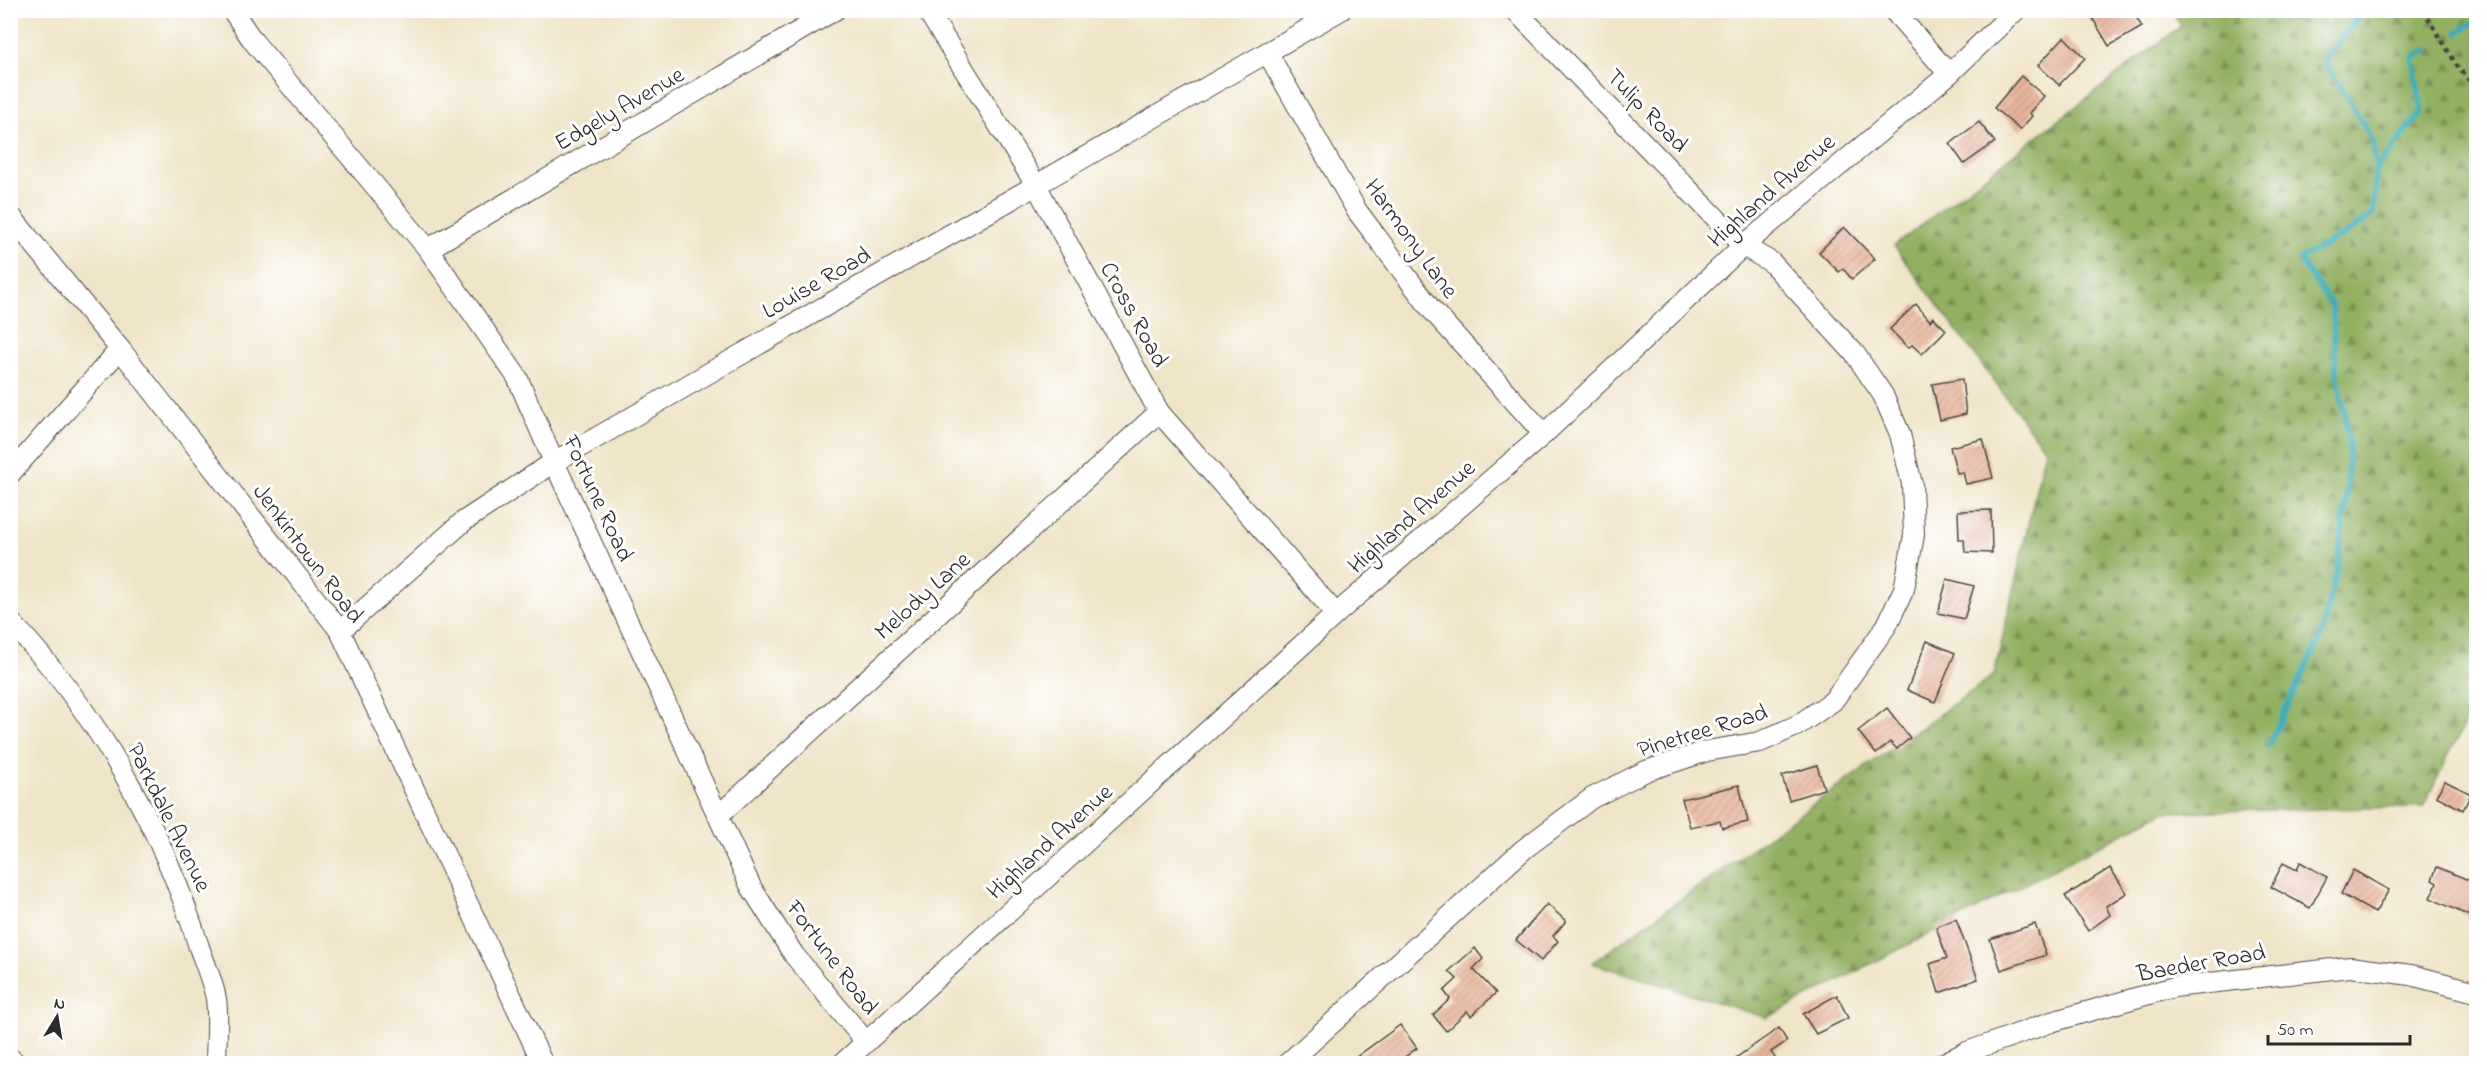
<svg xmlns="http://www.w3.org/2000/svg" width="2487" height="1074" font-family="'Indie Flower',sans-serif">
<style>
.forest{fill:url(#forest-firs);stroke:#5e6e46;stroke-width:1.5}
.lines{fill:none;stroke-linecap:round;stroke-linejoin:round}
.stream{stroke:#3aacb4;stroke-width:6}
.building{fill:url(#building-hatch)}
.minor-casing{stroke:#494743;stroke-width:22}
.path{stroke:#494743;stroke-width:4;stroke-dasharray:4.5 4.5;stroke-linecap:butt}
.minor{stroke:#fff;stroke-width:20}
.labels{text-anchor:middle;stroke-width:6;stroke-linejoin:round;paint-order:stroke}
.street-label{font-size:24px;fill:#2b2b2b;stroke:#fff}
</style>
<defs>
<pattern id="forest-firs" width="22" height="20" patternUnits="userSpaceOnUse" patternTransform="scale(1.5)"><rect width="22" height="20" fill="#92b062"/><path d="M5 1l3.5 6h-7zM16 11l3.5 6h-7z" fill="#778f51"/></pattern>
<pattern id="building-hatch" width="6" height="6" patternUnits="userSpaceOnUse" patternTransform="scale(1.5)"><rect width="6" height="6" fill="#e7b49c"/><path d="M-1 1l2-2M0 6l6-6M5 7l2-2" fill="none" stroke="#c69b87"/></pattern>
</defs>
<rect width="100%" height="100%" fill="#fff"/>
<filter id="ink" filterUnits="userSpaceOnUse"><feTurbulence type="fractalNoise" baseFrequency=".0167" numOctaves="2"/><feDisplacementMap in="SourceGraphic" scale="12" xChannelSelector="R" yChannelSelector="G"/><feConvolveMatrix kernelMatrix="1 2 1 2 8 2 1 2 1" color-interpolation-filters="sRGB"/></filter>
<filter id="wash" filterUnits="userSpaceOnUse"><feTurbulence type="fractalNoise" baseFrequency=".008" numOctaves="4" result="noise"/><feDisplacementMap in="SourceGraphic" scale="24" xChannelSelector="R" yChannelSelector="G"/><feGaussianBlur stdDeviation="1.35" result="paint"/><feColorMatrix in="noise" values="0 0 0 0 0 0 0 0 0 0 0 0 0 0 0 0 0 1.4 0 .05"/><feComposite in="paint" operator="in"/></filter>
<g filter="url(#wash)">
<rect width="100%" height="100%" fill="#f0e4c8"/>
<path class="forest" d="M2172 11H2476V700L2423 807 2164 812 1767 1018 1592 963 1994 675 2045 450 1894 246 2181 26Z"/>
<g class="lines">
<g class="stream">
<path d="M2458 32 2476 21"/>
<path d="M2376 170 2422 111 2413 58 2427 50"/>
<path d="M2268 746 2322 634 2337 567 2346 503 2349 440 2336 367 2332 306 2299 259 2344 235 2373 215 2376 170 2373 140 2324 60 2357 19 2338 10"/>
</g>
</g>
<g id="blocks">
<g class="building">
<path d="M2097 10H2132L2142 27 2109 46 2090 14Z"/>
<path d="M2064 37 2085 58 2059 85 2038 65Z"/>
<path d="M2021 76 2044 96 2030 113 2032 116 2020 130 1994 108Z"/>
<path d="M1979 122 1995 142 1964 164 1950 144Z"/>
<path d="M1844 227 1875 259 1852 279 1843 269 1839 272 1819 252Z"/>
<path d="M1916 304 1930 321 1933 317 1946 330 1922 354 1912 345 1908 348 1890 329Z"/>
<path d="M1962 379 1966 414 1940 420 1932 384Z"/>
<path d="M1983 439 1993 478 1966 484 1963 472 1957 473 1950 447Z"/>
<path d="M1991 510 1992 553 1965 552 1964 539H1959L1958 511Z"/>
<path d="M1947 579 1974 586 1964 619 1938 613Z"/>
<path d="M1927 641 1955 653 1935 702 1907 690Z"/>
<path d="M1887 708 1910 738 1897 749 1890 742 1876 754 1858 731Z"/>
<path d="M1817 765 1824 789 1789 800 1782 776Z"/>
<path d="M2445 781 2471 794 2463 810 2436 796Z"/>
<path d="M1739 785 1748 822 1722 828 1720 821 1690 827 1682 799Z"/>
<path d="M2300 862 2327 877 2310 908 2271 887 2283 863 2297 870Z"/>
<path d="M2437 867 2476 883V919L2430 898 2437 883 2432 880Z"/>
<path d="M2110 868 2127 893 2106 906 2110 915 2088 931 2065 896Z"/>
<path d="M2353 870 2389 890 2375 913 2341 894Z"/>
<path d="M1547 904 1566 921 1553 936 1558 941 1541 961 1516 940Z"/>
<path d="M1956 919 1978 979 1939 993 1930 964 1947 958 1936 927Z"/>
<path d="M2035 924 2046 955 2001 970 1990 939Z"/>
<path d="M1475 948 1483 959 1473 969 1496 993 1471 1016 1467 1011 1446 1031 1433 1015 1450 999 1444 991 1457 979 1449 971Z"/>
<path d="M1837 995 1848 1018 1816 1034 1803 1014Z"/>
<path d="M1400 1025 1417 1048 1395 1064H1360L1355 1058Z"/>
<path d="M1779 1028 1787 1041 1771 1052 1777 1061 1773 1064H1727Z"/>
</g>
</g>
</g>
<g filter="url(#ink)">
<use href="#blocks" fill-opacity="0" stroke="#494743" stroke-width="1.5"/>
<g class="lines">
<g class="minor-casing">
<g id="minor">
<path d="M232 10 253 41 428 249 517 377 554 462 751 887 794 955 866 1042"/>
<path d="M927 10 1036 185 1159 412 1336 614"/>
<path d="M1893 10 1949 74"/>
<path d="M1267 52 1357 211 1431 309 1544 434"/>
<path d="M10 215 120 349 340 631 543 1064"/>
<path d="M428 249 835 10"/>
<path d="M10 474 120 349"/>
<path d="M10 621C97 712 162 827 199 947 205 964 213 982 216 999 219 1019 216 1043 216 1064"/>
<path d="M340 631 464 521 554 462 1341 10"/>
<path d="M719 815 1159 412"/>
<path d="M10 1058 17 1064"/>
<path d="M842 1064 1336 614 1544 434 1743 246 1949 74 2016 10"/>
<path d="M1287 1064 1524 849 1592 798 1646 771 1707 751 1760 742 1798 725 1833 701 1887 625 1904 589 1914 535 1912 484 1900 434 1883 395 1855 354 1771 262 1743 246 1515 10"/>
<path d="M1942 1064 1967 1052 2051 1022 2174 987 2350 967 2411 975 2476 992"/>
</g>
</g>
<path class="path" d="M2423 10 2456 64 2476 90"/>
<use href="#minor" class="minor"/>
</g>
</g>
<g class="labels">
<g class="street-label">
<text transform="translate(619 108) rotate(-30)" y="8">Edgely Avenue</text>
<text transform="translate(1648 110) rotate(46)" y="8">Tulip Road</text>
<text transform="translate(1771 190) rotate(-41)" y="8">Highland Avenue</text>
<text transform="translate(1412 238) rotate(54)" y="8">Harmony Lane</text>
<text transform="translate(816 282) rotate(-30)" y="8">Louise Road</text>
<text transform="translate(1135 314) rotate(61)" y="8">Cross Road</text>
<text transform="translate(599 498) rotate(65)" y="8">Fortune Road</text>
<text transform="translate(1411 516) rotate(-41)" y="8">Highland Avenue</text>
<text transform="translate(309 553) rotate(53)" y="8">Jenkintown Road</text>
<text transform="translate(922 595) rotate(-42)" y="8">Melody Lane</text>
<text transform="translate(1702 730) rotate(-17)" y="8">Pinetree Road</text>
<text transform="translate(170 817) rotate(64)" y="8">Parkdale Avenue</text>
<text transform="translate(1049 841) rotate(-42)" y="8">Highland Avenue</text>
<text transform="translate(833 957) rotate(53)" y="8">Fortune Road</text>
<text transform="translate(2201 962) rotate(-10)" y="8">Baeder Road</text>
</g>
</g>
<rect width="2487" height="1074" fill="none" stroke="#fff" stroke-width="36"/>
<g transform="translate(57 1017) rotate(11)" stroke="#ffffff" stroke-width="4.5" paint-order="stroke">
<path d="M0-4.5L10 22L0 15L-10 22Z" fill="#2b2b2b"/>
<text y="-9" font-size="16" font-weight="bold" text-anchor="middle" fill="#2b2b2b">N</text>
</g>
<path d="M2268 1035v9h142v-9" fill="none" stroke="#2b2b2b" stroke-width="3"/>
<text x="2277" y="1035" font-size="18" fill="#2b2b2b" stroke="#ffffff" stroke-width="4.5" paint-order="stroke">50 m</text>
</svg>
